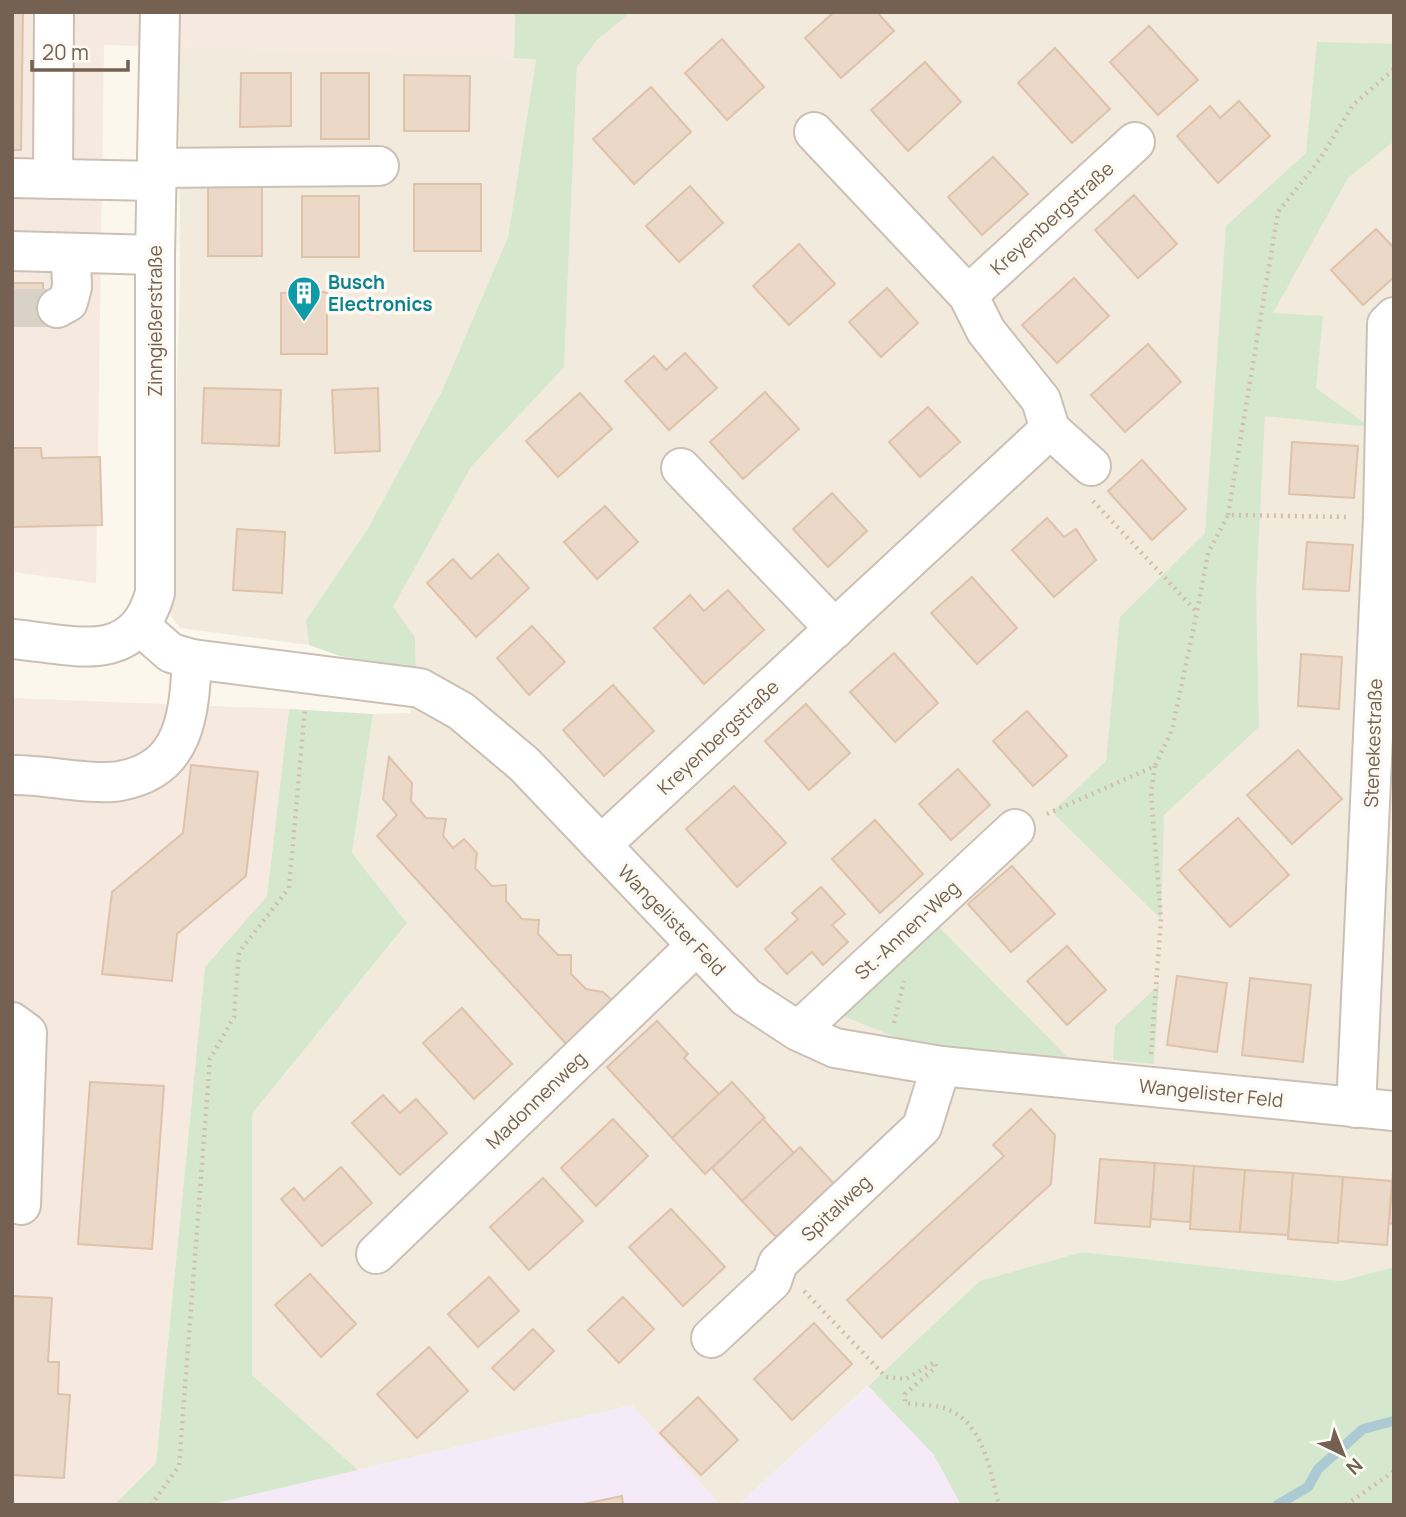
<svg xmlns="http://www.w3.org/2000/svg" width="1406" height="1517" font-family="Manrope,sans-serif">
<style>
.residential{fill:#f2eadc}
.commercial{fill:#f6e9e0}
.education{fill:#f4eaf8}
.green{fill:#d5e8cd}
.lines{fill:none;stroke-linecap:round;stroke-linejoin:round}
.stream{stroke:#abcad3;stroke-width:10}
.building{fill:#ebd8c6;stroke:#dec2aa;stroke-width:2}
.minor-tunnel{stroke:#d9d2c6;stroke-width:38;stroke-dasharray:38 19;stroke-linecap:butt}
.minor-casing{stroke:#ccc0b4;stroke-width:42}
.path{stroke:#d3beab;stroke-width:4.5;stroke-dasharray:2 5;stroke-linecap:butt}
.minor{stroke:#fff;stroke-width:38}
.labels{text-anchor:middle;stroke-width:7;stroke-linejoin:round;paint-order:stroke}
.street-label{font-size:19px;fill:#746152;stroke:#fdfaf4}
.culture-label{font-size:19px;font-weight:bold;fill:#0d838f;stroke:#fdfaf4;text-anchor:start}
</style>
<rect width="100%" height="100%" fill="#fbf7ed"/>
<g class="residential">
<path d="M631 12H1394V1267L1341 1281 1082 1252 981 1281 738 1505H720L632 1405 358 1470 252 1376V1114L407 923 352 853 373 714 410 713 416 670 415 637 392 607 471 467 564 366 577 67 596 40Z"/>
<path d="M179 47 536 58 508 237 442 391 367 530 306 620 309 645 180 628 170 614 180 283Z"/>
</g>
<g class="commercial">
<path d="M12 12H515L514 58 104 45 96 583 12 572Z"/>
<path d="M12 698 289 709 267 896 205 967 156 1463 114 1505H12Z"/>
</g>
<g class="education">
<path d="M868 1386 934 1455 961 1505H738Z"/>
<path d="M632 1405 720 1505H208L358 1470Z"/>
</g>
<g class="green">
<path d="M515 12H631L597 40 577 67 564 367 471 467 393 607 415 637 416 669 340 656 309 645 306 620 367 530 442 391 508 237 536 59 514 58Z"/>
<path d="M1317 42 1394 44V141L1348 178 1273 313 1323 316 1316 388 1370 427 1265 416 1256 591 1259 727 1164 815 1161 919 1052 812 1106 761 1120 617 1205 533 1226 226 1306 153Z"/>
<path d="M289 709 373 714 352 853 407 923 252 1114V1375L358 1470 208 1505H114L156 1463 205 967 267 896Z"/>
<path d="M938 926 1075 1065 941 1055 838 1014Z"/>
<path d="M1159 985 1154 1064 1113 1060 1115 1026Z"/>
<path d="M1082 1252 1341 1281 1394 1267V1505H961L934 1455 868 1386 980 1281Z"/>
</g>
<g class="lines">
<path class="stream" d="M1277 1505 1308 1487 1318 1469 1363 1429 1394 1421"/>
</g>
<g class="building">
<path d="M12 12H23L21 150H12Z"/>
<path d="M834 12H877L894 31 841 78 805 38Z"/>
<path d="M1149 26 1198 80 1158 115 1110 62Z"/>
<path d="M722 39 764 87 727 120 685 73Z"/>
<path d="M1055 48 1110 109 1072 143 1018 83Z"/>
<path d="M925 62 961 102 908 151 871 110Z"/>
<path d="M241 73H291V126L240 127Z"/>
<rect x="321" y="73" width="48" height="66"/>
<path d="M404 75 470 76 469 131H404Z"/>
<path d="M651 87 691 132 634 184 593 139Z"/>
<path d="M1239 101 1270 136 1218 183 1177 136 1210 106 1220 118Z"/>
<path d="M993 157 1028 194 982 235 948 197Z"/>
<rect x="414" y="184" width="67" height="67"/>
<rect x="208" y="186" width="54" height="70"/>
<path d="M690 186 723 223 679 262 646 226Z"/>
<path d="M1134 195 1177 244 1138 278 1095 230Z"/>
<rect x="302" y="196" width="57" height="61"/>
<path d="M1376 229 1394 248V277L1363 305 1331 270Z"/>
<path d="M799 244 835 284 789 325 753 286Z"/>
<path d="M1074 278 1109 316 1057 363 1022 325Z"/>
<rect x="12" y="283" width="31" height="41"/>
<path d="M887 288 918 323 881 357 849 322Z"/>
<path d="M327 292V354H281V293Z"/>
<path d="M1148 344 1181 382 1125 432 1091 395Z"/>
<path d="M685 353 717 388 669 430 625 381 654 356 666 370Z"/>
<path d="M204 388 281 390 279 446 202 443Z"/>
<path d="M378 388 380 451 335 453 332 390Z"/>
<path d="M765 392 799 429 743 479 710 442Z"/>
<path d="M580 393 612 429 558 477 526 441Z"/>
<path d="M928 407 960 442 920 477 889 442Z"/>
<path d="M1292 442 1358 446 1354 498 1289 494Z"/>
<path d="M12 448H41L42 458 100 457 102 525 12 527Z"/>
<path d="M1142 460 1186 509 1152 540 1108 491Z"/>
<path d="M832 493 867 531 828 567 793 529Z"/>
<path d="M605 506 638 542 597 579 564 542Z"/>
<path d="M1047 518 1064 537 1076 529 1096 560 1054 597 1012 550Z"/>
<path d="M237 529 285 532 282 593 233 590Z"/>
<path d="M1307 542 1353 545 1349 591 1303 589Z"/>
<path d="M498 554 529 588 476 637 427 583 453 559 471 579Z"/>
<path d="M972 577 1017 628 977 664 931 613Z"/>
<path d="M728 590 764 630 704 684 654 628 690 595 704 611Z"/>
<path d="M532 626 565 662 529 695 497 658Z"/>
<path d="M894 653 938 703 895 742 850 692Z"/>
<path d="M1301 654 1342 657 1339 709 1298 706Z"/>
<path d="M613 685 654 731 604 776 563 730Z"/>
<path d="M806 704 850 753 809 790 765 741Z"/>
<path d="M1027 711 1067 756 1033 786 993 741Z"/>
<path d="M1298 750 1342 799 1292 844 1247 795Z"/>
<path d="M389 757 412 783 411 801 426 818 446 819 443 836 453 848 464 839 477 853 475 868 492 886 506 885V901L522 919 539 920 538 934 558 955H571V974L586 989 603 992 615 1003 568 1046 377 836 397 815 383 799Z"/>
<path d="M191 765 258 772 246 876 177 934 172 981 102 974 112 892 183 833Z"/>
<path d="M958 769 990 805 951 840 919 804Z"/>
<path d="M734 786 786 843 737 887 686 829Z"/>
<path d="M1238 818 1289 875 1230 927 1179 870Z"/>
<path d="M875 820 923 874 880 913 832 859Z"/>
<path d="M1012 866 1055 914 1011 952 968 904Z"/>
<path d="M821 887 845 914 832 925 848 942 823 965 812 952 787 974 765 949 798 919 792 913Z"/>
<path d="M1067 946 1106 990 1067 1025 1027 981Z"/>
<path d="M1177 976 1227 983 1217 1052 1167 1045Z"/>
<path d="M1250 978 1311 985 1303 1062 1242 1055Z"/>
<path d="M462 1008 512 1064 474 1099 423 1043Z"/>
<path d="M657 1021 688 1054 684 1058 719 1094 672 1138 607 1067Z"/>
<path d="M90 1082 164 1086 152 1249 78 1244Z"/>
<path d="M732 1082 765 1118 705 1174 672 1138Z"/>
<path d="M383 1095 400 1113 416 1099 447 1133 400 1175 352 1123Z"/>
<path d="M1031 1109 1055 1135 1051 1184 882 1338 847 1300 1004 1156 993 1145Z"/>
<path d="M613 1119 648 1156 596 1206 561 1168Z"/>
<path d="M763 1119 794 1153 742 1201 712 1168Z"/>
<path d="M800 1147 834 1184 776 1237 742 1201Z"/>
<path d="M1100 1159 1155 1163 1150 1227 1095 1223Z"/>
<path d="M1394 1159V1224L1389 1223Z"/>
<path d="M1155 1163 1194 1166 1190 1222 1151 1219Z"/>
<path d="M1194 1166 1245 1170 1240 1232 1190 1229Z"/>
<path d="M341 1167 372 1203 322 1246 281 1199 294 1188 304 1200Z"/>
<path d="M1245 1170 1293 1173 1288 1235 1240 1232Z"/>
<path d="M1293 1173 1343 1177 1338 1243 1288 1239Z"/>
<path d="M1343 1177 1392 1181 1387 1245 1338 1241Z"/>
<path d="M543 1178 583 1221 529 1270 490 1227Z"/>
<path d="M671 1209 725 1267 683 1306 629 1247Z"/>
<path d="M310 1274 356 1324 321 1357 275 1305Z"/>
<path d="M489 1277 519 1311 478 1347 448 1314Z"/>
<path d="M12 1296 52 1298 48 1362H59L58 1394 70 1395 64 1478 12 1475Z"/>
<path d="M623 1297 654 1329 619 1363 588 1330Z"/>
<path d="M814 1323 852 1364 792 1420 754 1379Z"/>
<path d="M533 1329 554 1351 514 1390 492 1368Z"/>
<path d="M429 1347 468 1391 417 1438 377 1394Z"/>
<path d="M698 1397 738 1440 701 1475 660 1433Z"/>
<path d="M622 1496 623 1505H579Z"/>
</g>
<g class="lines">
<path class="minor-tunnel" d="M12 308H57"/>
<g class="minor-casing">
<g id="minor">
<path d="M814 132 968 295 986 331 1041 400 1050 429"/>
<path d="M156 168 379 166"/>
<path d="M12 178 156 181"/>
<path d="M53 179 54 12"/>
<path d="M12 251 155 255"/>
<path d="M968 295 1135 142"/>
<path d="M57 308 68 302 72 287 71 254"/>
<path d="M681 468 835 629"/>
<path d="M140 626 171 653 192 659 420 688 461 711 524 764 746 997 798 1031 835 1048 941 1066 1394 1111"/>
<path d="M12 639C72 644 134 668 155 593V255L160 12"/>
<path d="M12 775C43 774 93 786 120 781 186 769 189 714 192 659"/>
<path d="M601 845 1050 429 1091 466"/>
<path d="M12 1022 27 1033 21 1205"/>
<path d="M798 1031 1015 829"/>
<path d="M1356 1108 1383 518 1387 324 1394 317"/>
<path d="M376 1254 696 946"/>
<path d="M711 1338 772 1281 778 1263 922 1127 941 1066"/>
</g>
</g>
<g class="path">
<path d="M1093 501 1197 612 1208 553 1228 515 1350 517"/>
<path d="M1228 515 1278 212 1320 159 1353 105 1394 69"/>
<path d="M1047 814 1155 766 1172 730 1197 612"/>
<path d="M894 1023 904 981"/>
<path d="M1151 1054 1161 919 1151 793 1155 766"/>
<path d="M804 1291 886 1377 906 1379 935 1362 936 1367 905 1394V1403C919 1405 937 1404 949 1410 984 1425 990 1471 999 1505"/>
<path d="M151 1505 179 1466 210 1059 234 1017 239 952 289 888 305 708"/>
<path d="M1346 1505 1394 1471"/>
</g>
<use href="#minor" class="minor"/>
</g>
<defs>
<g id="building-pin" transform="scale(1.75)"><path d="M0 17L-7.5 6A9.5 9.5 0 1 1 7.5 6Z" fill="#0f9aa8" stroke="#fdfaf4"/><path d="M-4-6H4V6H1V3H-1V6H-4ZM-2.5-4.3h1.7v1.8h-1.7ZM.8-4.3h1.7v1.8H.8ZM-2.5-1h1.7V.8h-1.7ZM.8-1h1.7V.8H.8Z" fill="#fff"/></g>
</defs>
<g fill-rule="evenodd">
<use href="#building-pin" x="304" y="293"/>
</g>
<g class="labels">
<g class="street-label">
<text transform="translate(1052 218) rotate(-42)" y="7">Kreyenbergstraße</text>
<text transform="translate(155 321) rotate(-90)" y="7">Zinngießerstraße</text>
<text transform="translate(718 737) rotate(-43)" y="7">Kreyenbergstraße</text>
<text transform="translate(1373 743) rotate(-88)" y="7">Stenekestraße</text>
<text transform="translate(672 920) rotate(46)" y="7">Wangelister Feld</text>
<text transform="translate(907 930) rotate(-43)" y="7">St.-Annen-Weg</text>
<text transform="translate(1211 1093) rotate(6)" y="7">Wangelister Feld</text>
<text transform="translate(536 1100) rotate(-44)" y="7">Madonnenweg</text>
<text transform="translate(836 1208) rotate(-43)" y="7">Spitalweg</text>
</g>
<g class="culture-label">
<text x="328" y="289">Busch<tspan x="328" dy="22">Electronics</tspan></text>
</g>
</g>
<rect width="1406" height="1517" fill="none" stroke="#746152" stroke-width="28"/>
<g transform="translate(1343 1454) rotate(137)" stroke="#fdfaf4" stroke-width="5" paint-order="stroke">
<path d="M0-5L12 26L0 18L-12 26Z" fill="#746152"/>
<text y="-10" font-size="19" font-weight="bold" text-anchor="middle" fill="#746152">N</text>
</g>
<path d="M32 60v10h96v-10" fill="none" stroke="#746152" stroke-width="3.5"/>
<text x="42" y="60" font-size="21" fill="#746152" stroke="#fdfaf4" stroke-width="5" paint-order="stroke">20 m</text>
</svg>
